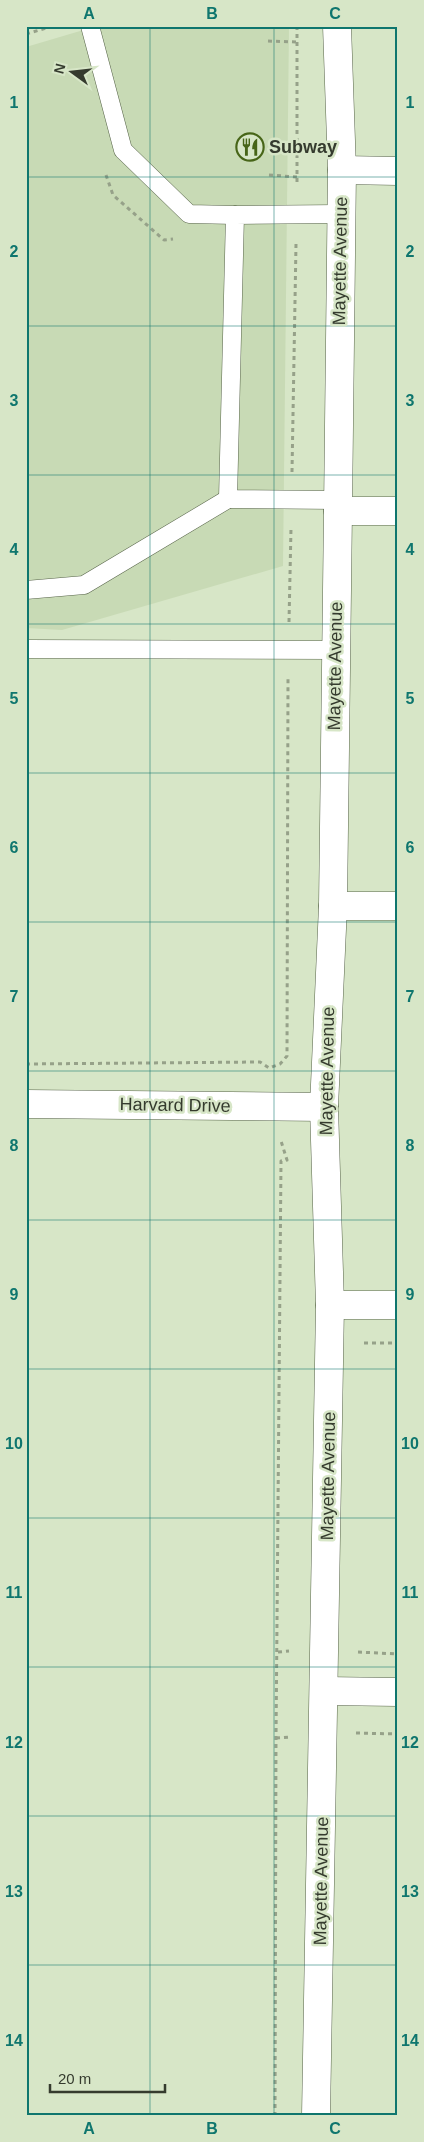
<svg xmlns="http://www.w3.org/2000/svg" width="424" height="2142" font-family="Arial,sans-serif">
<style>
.built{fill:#c8dab5}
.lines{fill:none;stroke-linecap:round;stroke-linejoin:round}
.lane-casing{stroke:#576449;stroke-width:19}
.street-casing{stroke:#576449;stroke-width:29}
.path{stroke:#96a189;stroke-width:3;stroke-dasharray:4 4;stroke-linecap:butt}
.lane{stroke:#fff;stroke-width:18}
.street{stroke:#fff;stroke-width:28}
.grid{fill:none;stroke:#0f766e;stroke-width:1;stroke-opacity:0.55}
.labels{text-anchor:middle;stroke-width:5;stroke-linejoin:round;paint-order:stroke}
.poi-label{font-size:18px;font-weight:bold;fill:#353b2e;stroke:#d7e6c7;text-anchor:start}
.street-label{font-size:18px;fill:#353b2e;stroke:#d7e6c7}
.neatline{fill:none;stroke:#0f766e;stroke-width:2}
.grid-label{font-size:16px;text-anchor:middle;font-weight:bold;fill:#0f766e}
</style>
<rect width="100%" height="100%" fill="#d7e6c7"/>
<path class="built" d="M97 26H289L283 566 62 630 26 628V47Z"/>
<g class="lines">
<g class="lane-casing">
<g id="lane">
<path d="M90 26 123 150 189 214 235 215"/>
<path d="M337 500 228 499 235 215 340 214"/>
<path d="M26 590 84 585 228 499"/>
<path d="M26 649 335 650"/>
</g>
</g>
<g class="street-casing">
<g id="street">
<path d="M342 170 398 171"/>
<path d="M338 511H398"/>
<path d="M333 906H398"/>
<path d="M26 1104 324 1107"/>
<path d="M330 1305H398"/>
<path d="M324 1691 398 1692"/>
<path d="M316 2116 330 1305 324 1107 333 906 338 511 342 170 337 26"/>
</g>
</g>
<g class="path">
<path d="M297 26V185"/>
<path d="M26 34 53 26"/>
<path d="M268 41 297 42"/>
<path d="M106 175 113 195 164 240 173 239"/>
<path d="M269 175 297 177"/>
<path d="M292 472 296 244"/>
<path d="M289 622 291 528"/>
<path d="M26 1064 260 1062 269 1068 280 1064 287 1056 288 678"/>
<path d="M364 1343H398"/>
<path d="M278 1652 289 1651"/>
<path d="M358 1652 398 1654"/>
<path d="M356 1733 398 1734"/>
<path d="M276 1738 290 1737"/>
<path d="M275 2116 276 1738 281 1161 287 1160 281 1141"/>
</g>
<use href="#lane" class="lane"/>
<use href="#street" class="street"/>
</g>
<path class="grid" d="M150 26V2116M274 26V2116M26 177H398M26 326H398M26 475H398M26 624H398M26 773H398M26 922H398M26 1071H398M26 1220H398M26 1369H398M26 1518H398M26 1667H398M26 1816H398M26 1965H398"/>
<defs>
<g id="restaurant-ring" transform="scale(1.4375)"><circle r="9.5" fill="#d7e6c7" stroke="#476518" stroke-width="1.5"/><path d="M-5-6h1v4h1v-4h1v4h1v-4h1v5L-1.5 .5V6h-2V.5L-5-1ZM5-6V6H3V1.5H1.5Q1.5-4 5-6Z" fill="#476518"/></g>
</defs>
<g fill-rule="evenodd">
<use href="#restaurant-ring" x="250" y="147"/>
</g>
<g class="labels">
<g class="poi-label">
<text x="269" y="153">Subway</text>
</g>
<g class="street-label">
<text transform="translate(340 261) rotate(-89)" y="6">Mayette Avenue</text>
<text transform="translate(335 666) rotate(-89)" y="6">Mayette Avenue</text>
<text transform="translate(327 1071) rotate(-89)" y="6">Mayette Avenue</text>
<text transform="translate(175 1105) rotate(1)" y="6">Harvard Drive</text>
<text transform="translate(328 1476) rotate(-89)" y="6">Mayette Avenue</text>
<text transform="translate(321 1881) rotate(-89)" y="6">Mayette Avenue</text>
</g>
</g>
<rect width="424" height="2142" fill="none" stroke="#d7e6c7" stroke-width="55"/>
<g transform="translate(72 72) rotate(285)" stroke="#d7e6c7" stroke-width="4" paint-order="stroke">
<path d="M0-4L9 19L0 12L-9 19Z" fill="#353b2e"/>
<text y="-8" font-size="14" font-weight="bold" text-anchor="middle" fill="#353b2e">N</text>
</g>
<path d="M50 2084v8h115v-8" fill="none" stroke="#353b2e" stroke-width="2.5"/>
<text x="58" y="2084" font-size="15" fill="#353b2e" stroke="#d7e6c7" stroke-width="4" paint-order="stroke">20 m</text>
<rect x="28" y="28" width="368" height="2086" class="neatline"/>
<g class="grid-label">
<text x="89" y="19">A</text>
<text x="212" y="19">B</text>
<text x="335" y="19">C</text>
<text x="14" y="108">1</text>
<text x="410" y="108">1</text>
<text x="14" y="257">2</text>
<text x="410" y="257">2</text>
<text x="14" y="406">3</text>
<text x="410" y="406">3</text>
<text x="14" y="555">4</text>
<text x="410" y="555">4</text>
<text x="14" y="704">5</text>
<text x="410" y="704">5</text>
<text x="14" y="853">6</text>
<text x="410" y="853">6</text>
<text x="14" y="1002">7</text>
<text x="410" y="1002">7</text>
<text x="14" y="1151">8</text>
<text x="410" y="1151">8</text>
<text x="14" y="1300">9</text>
<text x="410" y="1300">9</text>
<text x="14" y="1449">10</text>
<text x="410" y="1449">10</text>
<text x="14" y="1598">11</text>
<text x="410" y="1598">11</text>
<text x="14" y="1748">12</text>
<text x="410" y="1748">12</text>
<text x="14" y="1897">13</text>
<text x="410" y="1897">13</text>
<text x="14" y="2046">14</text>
<text x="410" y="2046">14</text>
<text x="89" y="2134">A</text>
<text x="212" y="2134">B</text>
<text x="335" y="2134">C</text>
</g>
</svg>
